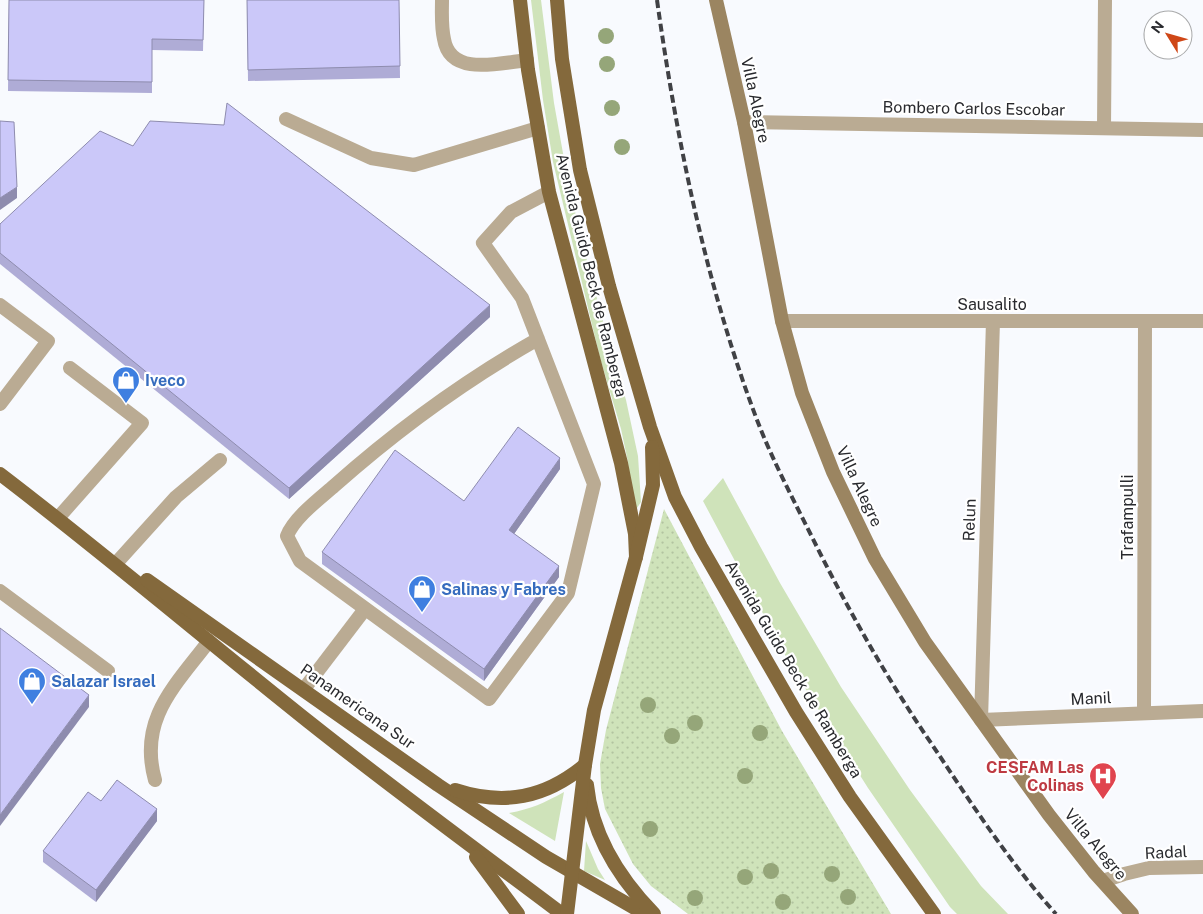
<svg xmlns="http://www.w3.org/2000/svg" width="1203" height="914" font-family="'Public Sans',sans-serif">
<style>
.grass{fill:#cfe3ba}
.park{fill:url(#park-dots)}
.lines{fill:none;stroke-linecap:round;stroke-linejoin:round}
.service{stroke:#baab93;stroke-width:14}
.minor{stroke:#baab93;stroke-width:14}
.tertiary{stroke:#baab93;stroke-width:14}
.secondary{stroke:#9b8561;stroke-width:14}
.primary{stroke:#84693c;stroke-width:14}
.rail{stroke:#404145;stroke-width:4;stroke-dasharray:8 4;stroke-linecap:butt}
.tree{fill:#95a679}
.wall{fill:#afacd6}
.shaded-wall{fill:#8e8cae}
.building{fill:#cbc8f9;stroke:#8e8cae}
.labels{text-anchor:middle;stroke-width:4.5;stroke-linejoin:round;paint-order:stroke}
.street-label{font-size:16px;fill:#292a2e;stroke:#fff}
.shop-label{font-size:16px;font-weight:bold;fill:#366cbe;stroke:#fff;text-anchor:start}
.health-label{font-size:16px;font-weight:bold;fill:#be3a42;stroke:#fff;text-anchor:end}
</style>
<defs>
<pattern id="park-dots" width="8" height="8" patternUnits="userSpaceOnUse" patternTransform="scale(1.25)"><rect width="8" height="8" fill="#cfe3ba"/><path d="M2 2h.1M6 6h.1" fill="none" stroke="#b2c3a0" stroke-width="1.8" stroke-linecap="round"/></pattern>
</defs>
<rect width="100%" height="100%" fill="#f8fafe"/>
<g class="grass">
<path d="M531 0H541L554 103 566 170 580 234 610 348 626 400 638 456 641 502 637 508H634L631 503 628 462 621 429 600 358 553 162 543 100Z"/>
<path d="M723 478 780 583 841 687 910 790 981 886 1008 914H957L950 907 868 788 791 666 703 501Z"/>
<path d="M564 792 555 841 509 813C531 809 544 803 564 792Z"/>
<path d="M586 841 598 869 605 880 584 871Z"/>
</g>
<path class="park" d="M664 509 782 731 891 914H688L651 886 633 864 605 809 601 788 600 764 606 730Z"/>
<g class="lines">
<g class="service">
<path d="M442 0C442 13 441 26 444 39 450 77 500 63 527 60"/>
<path d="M286 119 371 158 414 165 538 128"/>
<path d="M0 305 48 341 0 404"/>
<path d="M538 339C464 381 397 430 334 486 319 499 294 518 287 536L300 561 489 699 568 593 594 484 522 298 483 243 511 212 549 192"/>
<path d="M58 518 142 423 70 368"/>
<path d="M119 560 176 497 220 460"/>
<path d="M0 591 108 671"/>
<path d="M304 689 365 609"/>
<path d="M155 780C138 719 175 686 209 641"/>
</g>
<g class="minor">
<path d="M744 122 1203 130"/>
<path d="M1104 128 1105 0"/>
<path d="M993 321 981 720 1203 711"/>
<path d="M1144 713 1145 321"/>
</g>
<g class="tertiary">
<path d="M782 321H1203"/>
<path d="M1103 881 1124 874 1149 868 1203 867"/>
</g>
<path class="secondary" d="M716 0 744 122 782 321 802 393 833 472 875 559 925 642 1049 815 1094 872 1132 914"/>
<g class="primary">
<path d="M520 0 528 70 549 192 621 463 635 534 636 557"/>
<path d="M557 0 562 59 580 170 609 286 650 427 675 497 701 547 796 712 850 797 934 914"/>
<path d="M0 474C105 554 206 640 309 722 392 788 477 850 562 914"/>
<path d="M147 580 438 785 546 857 645 914"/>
<path d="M587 785C592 836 620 879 654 914"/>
<path d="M455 790C504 806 545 798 585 765"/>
<path d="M476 857 518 914"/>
<path d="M567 914 585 765 594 710 636 557 653 485 652 447"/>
</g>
<path class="rail" d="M657 0C677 142 706 285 757 420 772 459 792 497 811 535 847 608 887 679 933 746 971 803 1010 863 1056 914"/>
</g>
<g class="tree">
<circle cx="606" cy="36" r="8"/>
<circle cx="607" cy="64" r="8"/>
<circle cx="612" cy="108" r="8"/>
<circle cx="622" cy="147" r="8"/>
<circle cx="648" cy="705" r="8"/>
<circle cx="695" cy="723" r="8"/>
<circle cx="760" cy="733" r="8"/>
<circle cx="672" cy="736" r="8"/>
<circle cx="745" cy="776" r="8"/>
<circle cx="650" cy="829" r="8"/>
<circle cx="771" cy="871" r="8"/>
<circle cx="832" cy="874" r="8"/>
<circle cx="745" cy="877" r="8"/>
<circle cx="848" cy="897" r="8"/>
<circle cx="695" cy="898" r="8"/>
<circle cx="783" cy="902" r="8"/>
</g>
<g class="wall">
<path d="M9 0H204L203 51 152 50V93L8 91Z"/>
<path d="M247 0H399L400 78 248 81Z"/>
<path d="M0 224 490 317 289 499 0 264Z"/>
<path d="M560 469 514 534 559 577 484 681 322 564V552Z"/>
<path d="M101 801 157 821 96 902 43 862V851Z"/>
</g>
<g class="shaded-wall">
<path d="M17 187V198L0 210V198Z"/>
<path d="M490 305V317L289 499V488Z"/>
<path d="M560 458V469L509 541V530Z"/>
<path d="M559 566V577L484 681V669Z"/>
<path d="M89 695V707L0 826V815Z"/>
<path d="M157 809V821L96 902V890Z"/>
</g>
<g class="building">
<path d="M9 0H204L203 40 152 39V82L8 80Z"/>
<path d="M247 0H399L400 66 248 70Z"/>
<path d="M227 103 490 305 289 488 0 253V224L100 131 133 146 150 121 224 125Z"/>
<path d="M0 121 14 122 17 187 0 198Z"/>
<path d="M518 427 560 458 509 530 559 566 484 669 322 552 395 450 464 501Z"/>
<path d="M0 628 89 695 0 815Z"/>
<path d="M117 780 157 809 96 890 43 851 88 792 101 801Z"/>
</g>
<defs>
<g id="shop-pin" transform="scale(1.4375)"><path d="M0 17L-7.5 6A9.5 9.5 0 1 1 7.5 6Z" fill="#3f7fe0" stroke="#fff"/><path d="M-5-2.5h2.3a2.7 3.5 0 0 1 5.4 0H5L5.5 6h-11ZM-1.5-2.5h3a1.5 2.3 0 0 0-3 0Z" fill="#fff"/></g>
<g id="hospital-pin" transform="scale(1.4375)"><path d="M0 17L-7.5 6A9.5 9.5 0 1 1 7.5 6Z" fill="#e0444e" stroke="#fff"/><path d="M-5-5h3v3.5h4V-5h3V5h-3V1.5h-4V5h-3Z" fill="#fff"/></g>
</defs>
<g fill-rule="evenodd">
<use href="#shop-pin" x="126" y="380"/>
<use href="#shop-pin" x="422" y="589"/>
<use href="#shop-pin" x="32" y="681"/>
<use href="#hospital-pin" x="1103" y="776"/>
</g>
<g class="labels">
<g class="street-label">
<text transform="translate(756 100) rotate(78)" y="6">Villa Alegre</text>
<text transform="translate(974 108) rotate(1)" y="6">Bombero Carlos Escobar</text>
<text transform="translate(592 275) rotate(76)" y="6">Avenida Guido Beck de Ramberga</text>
<text x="992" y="310">Sausalito</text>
<text transform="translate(860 486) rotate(65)" y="6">Villa Alegre</text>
<text transform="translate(1127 517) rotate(-90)" y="6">Trafampulli</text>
<text transform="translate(969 520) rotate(-88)" y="6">Relun</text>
<text transform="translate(794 669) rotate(59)" y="6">Avenida Guido Beck de Ramberga</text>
<text transform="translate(1091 698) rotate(-3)" y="6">Manil</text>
<text transform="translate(358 706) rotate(35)" y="6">Panamericana Sur</text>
<text transform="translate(1096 844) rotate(50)" y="6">Villa Alegre</text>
<text transform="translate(1166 852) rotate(-3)" y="6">Radal</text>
</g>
<g class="shop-label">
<text x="145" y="386">Iveco</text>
<text x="441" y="595">Salinas y Fabres</text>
<text x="51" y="687">Salazar Israel</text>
</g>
<g class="health-label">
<text x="1084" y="773">CESFAM Las<tspan x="1084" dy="18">Colinas</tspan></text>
</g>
</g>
<g transform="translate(1168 35) rotate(307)"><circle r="24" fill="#ffffff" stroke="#a9aaab"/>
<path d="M0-4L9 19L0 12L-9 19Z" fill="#cf4717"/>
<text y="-8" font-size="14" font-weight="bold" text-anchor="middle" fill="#292a2e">N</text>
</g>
</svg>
